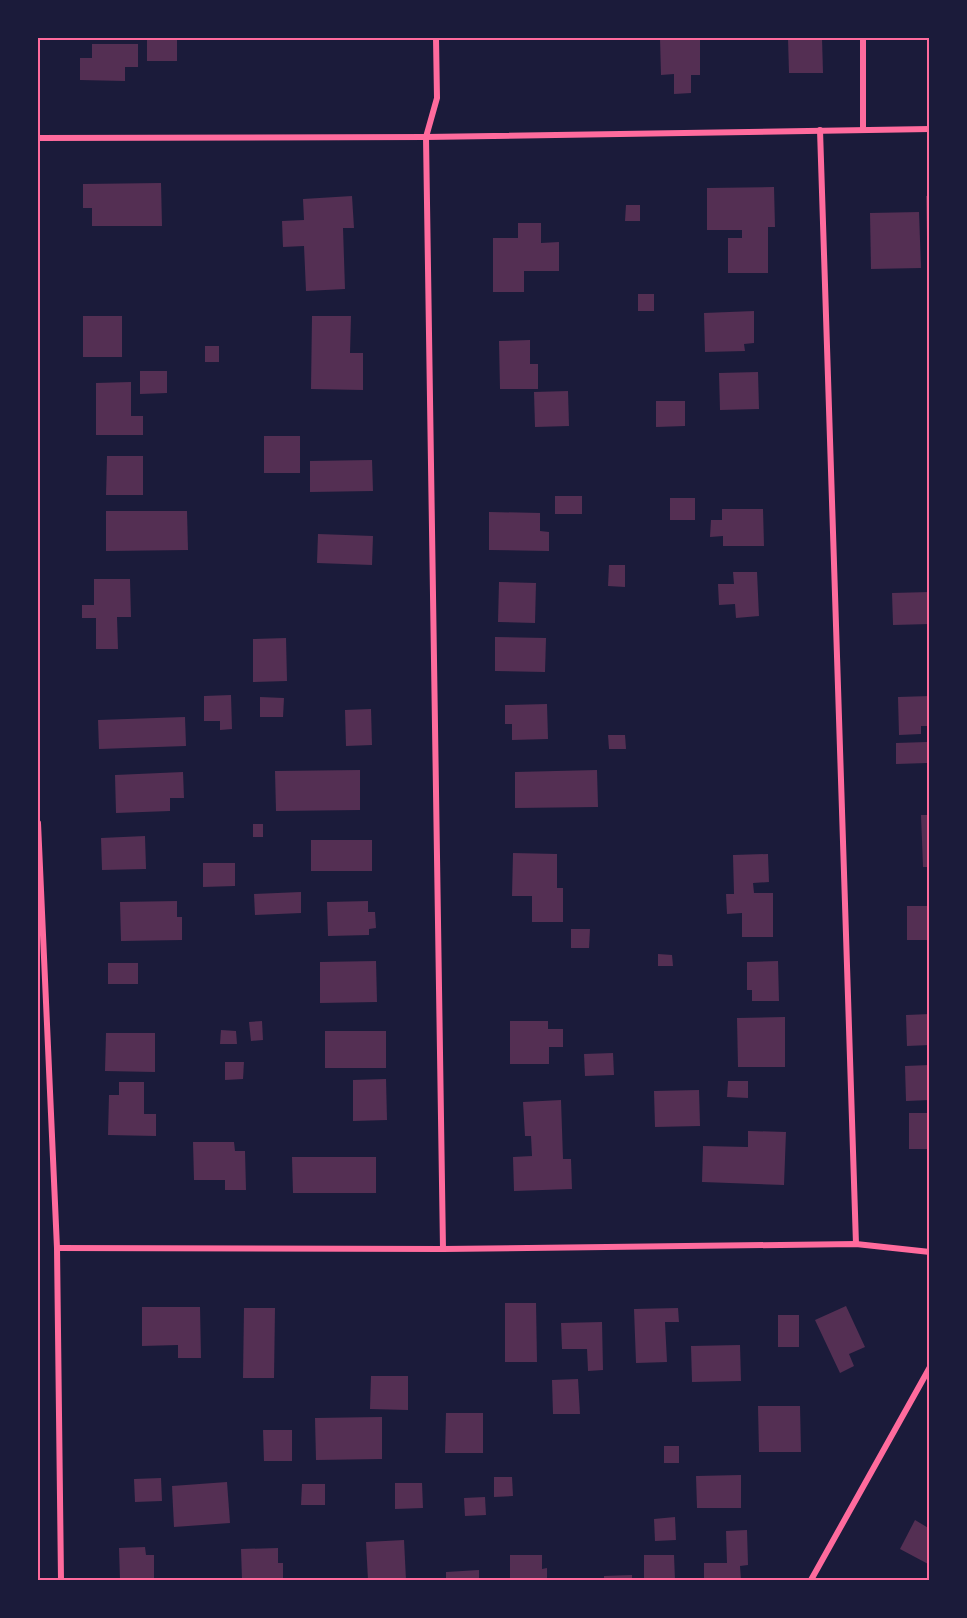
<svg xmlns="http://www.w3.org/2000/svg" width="967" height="1618" font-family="'Source Sans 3',sans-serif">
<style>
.building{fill:#542f53}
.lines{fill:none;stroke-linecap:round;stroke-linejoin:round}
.minor{stroke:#ff6b9d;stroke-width:6}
.neatline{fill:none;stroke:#ff6b9d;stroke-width:2}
</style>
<rect width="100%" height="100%" fill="#1b1b3a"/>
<g class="building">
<rect x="147" y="38" width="30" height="23"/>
<path d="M660 38H700V75H691V93L674 94V74L661 75Z"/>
<path d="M788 38H822L823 73H789Z"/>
<path d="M92 44H138V67H125V81L80 80V58H92Z"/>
<path d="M161 183 162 226H92V208H83V184Z"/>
<path d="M774 187 775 227H768V273H728V238H742V230H707V188Z"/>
<path d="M352 196 354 228H343L345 289 306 291 304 246 283 247 282 221 304 220 303 199Z"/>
<path d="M926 196H930V238H927Z"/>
<path d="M626 205H640V221H625Z"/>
<path d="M919 212 921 268 871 269 870 213Z"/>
<path d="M518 223H541V243L559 242V271H524V292H493V238H518Z"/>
<rect x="638" y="294" width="16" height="17"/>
<path d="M754 311V343L744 344 745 351 705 352 704 313Z"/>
<rect x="83" y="316" width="39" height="41"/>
<path d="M312 316H351L350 353H363V390L311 389Z"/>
<path d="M530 340V364H538V389H500L499 341Z"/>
<rect x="205" y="346" width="14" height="16"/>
<path d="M140 371H167V393L140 394Z"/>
<path d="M758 372 759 409 720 410 719 373Z"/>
<path d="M131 382V416H143V435H96V383Z"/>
<path d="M568 391 569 426 535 427 534 392Z"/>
<path d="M656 401H685V426L656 427Z"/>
<rect x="264" y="436" width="36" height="37"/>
<path d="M107 456H143V495H106Z"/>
<path d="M372 460 373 491 310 492V461Z"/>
<rect x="555" y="496" width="27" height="18"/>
<rect x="670" y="498" width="25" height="22"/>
<path d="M722 509H763L764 546H723V536L710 537 711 520H722Z"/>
<path d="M106 511H187L188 550 106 551Z"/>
<path d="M489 512 540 513V531L549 532V551L489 550Z"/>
<path d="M318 534 373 536 372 565 317 563Z"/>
<path d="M609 565H625V587L608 586Z"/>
<path d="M733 572H757L759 616 736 618 735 604 719 605 718 584H734Z"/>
<path d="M94 579H130L131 617H117L118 649H96V618H82V605H94Z"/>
<path d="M499 582 536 583 535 623 498 622Z"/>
<path d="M930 592V624L893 625 892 593Z"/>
<path d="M495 637 546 638 545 672 495 671Z"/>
<path d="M286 638 287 681 253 682V639Z"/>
<path d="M231 695 232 729 220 730V721H204V696Z"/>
<path d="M930 696V726H921V734L899 735 898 697Z"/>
<path d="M260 697 284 698 283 717H260Z"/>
<path d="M547 704 548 739 512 740V724H505V705Z"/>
<path d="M371 709 372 745 346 746 345 710Z"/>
<path d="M185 717 186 746 99 749 98 720Z"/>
<path d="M608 735H625L626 749H609Z"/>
<path d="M927 742V763L896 764V743Z"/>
<path d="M360 770V810L276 811 275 771Z"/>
<path d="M597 770 598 807 515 808V772Z"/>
<path d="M183 772 184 798H170V811L116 813 115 775Z"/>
<path d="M921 815H930V867H923Z"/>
<rect x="253" y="824" width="10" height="13"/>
<path d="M145 836 146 869 102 870 101 838Z"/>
<rect x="311" y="840" width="61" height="31"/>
<path d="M513 853 557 854V888H563V922H532V896H512Z"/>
<path d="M768 854 769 882 753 883 754 893H773V937H742V913L727 914 726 894H734L733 855Z"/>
<path d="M203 863H235V886L203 887Z"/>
<path d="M301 892V913L255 915 254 894Z"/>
<path d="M177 901V917H182V940L121 941 120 902Z"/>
<path d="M368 901V912H375L376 928 369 929V935L328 936 327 902Z"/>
<rect x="907" y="906" width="23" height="34"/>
<path d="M571 929H590L589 948H571Z"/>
<path d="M658 954 672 955 673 966H658Z"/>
<path d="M376 961 377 1002 320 1003V962Z"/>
<path d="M778 961 779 1001H752V990H747V962Z"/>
<rect x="108" y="963" width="30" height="21"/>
<path d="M930 1014V1045L907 1046 906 1015Z"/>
<path d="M785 1017V1067H738L737 1018Z"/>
<path d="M262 1021 263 1040 251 1041 249 1022Z"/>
<path d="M510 1021H548V1029H563V1047H549V1064H510Z"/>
<path d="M221 1030 236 1031 237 1044H220Z"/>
<rect x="325" y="1031" width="61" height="37"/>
<path d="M106 1033H155V1072L105 1071Z"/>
<path d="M613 1053 614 1075 585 1076 584 1054Z"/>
<path d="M225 1062H244L243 1079 225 1080Z"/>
<path d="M930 1065V1100L906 1101 905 1066Z"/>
<path d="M386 1079 387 1120 353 1121V1080Z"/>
<path d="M728 1081H748V1098L727 1097Z"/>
<path d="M119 1082H144V1114H156V1136L108 1135 109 1095H119Z"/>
<path d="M699 1090 700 1126 655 1127 654 1091Z"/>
<path d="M561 1100 563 1159H571L572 1189 514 1191 513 1157 532 1156 531 1136H525L523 1102Z"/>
<rect x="909" y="1113" width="21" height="36"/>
<path d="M748 1131 786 1132 784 1185 702 1182 703 1146 748 1147Z"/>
<path d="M193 1142H234L235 1151H245L246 1190H225V1180H194Z"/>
<path d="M292 1157H376V1193H293Z"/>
<path d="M505 1303H536L537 1362H505Z"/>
<path d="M846 1306 865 1347 849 1354 854 1366 840 1373 815 1320Z"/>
<path d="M142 1307H200L201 1358H178V1345L142 1346Z"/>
<path d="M244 1308H275L274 1378H243Z"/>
<path d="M678 1308 679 1322H665L667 1362 636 1363 634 1309Z"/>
<rect x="778" y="1315" width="21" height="32"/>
<path d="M602 1322 603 1370 588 1371 587 1349H562L561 1323Z"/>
<path d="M740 1345 741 1381 692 1382 691 1346Z"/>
<path d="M371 1376H408V1410L370 1409Z"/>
<path d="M578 1379 580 1414H553L552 1380Z"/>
<path d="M758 1406H800L801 1452H759Z"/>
<path d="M446 1413H483V1453H445Z"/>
<path d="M382 1417V1459L316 1460 315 1418Z"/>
<path d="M263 1430H292V1461H264Z"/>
<rect x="664" y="1446" width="15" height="17"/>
<path d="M741 1475V1508H697L696 1476Z"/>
<path d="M494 1477H512L513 1496 494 1497Z"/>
<path d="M161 1478 162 1501 135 1502 134 1479Z"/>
<path d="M227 1482 230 1523 174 1527 172 1486Z"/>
<path d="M395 1483H422L423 1508 395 1509Z"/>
<path d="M302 1484H325V1505H301Z"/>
<path d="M485 1497 486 1515 465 1516 464 1498Z"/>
<path d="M675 1517 676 1540 655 1541 654 1519Z"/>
<path d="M915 1520 930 1529V1565L900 1549Z"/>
<path d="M747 1530 748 1565 740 1566 741 1580H704V1563H727L726 1531Z"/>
<path d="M404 1540 406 1580H368L366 1542Z"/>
<path d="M145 1547 146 1555H154V1580H120L119 1548Z"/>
<path d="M278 1548V1563H283V1580H242L241 1549Z"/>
<path d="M510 1555H542V1569L547 1568V1580H510Z"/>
<path d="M644 1555H674L675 1580H644Z"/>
<path d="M479 1570V1580H446V1572Z"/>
<path d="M632 1575V1580H604V1576Z"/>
</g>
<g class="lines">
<g class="minor">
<path d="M436 38 437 98 426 137 443 1249"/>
<path d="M820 130 856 1244"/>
<path d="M863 130V38"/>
<path d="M38 138 426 137 930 129"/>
<path d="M38 823 57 1248 61 1580"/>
<path d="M57 1248 443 1249 856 1244 930 1252"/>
<path d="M811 1580 930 1367"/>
</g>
</g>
<rect width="967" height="1618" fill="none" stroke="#1b1b3a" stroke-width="78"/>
<rect x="39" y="39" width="889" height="1540" class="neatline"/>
</svg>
